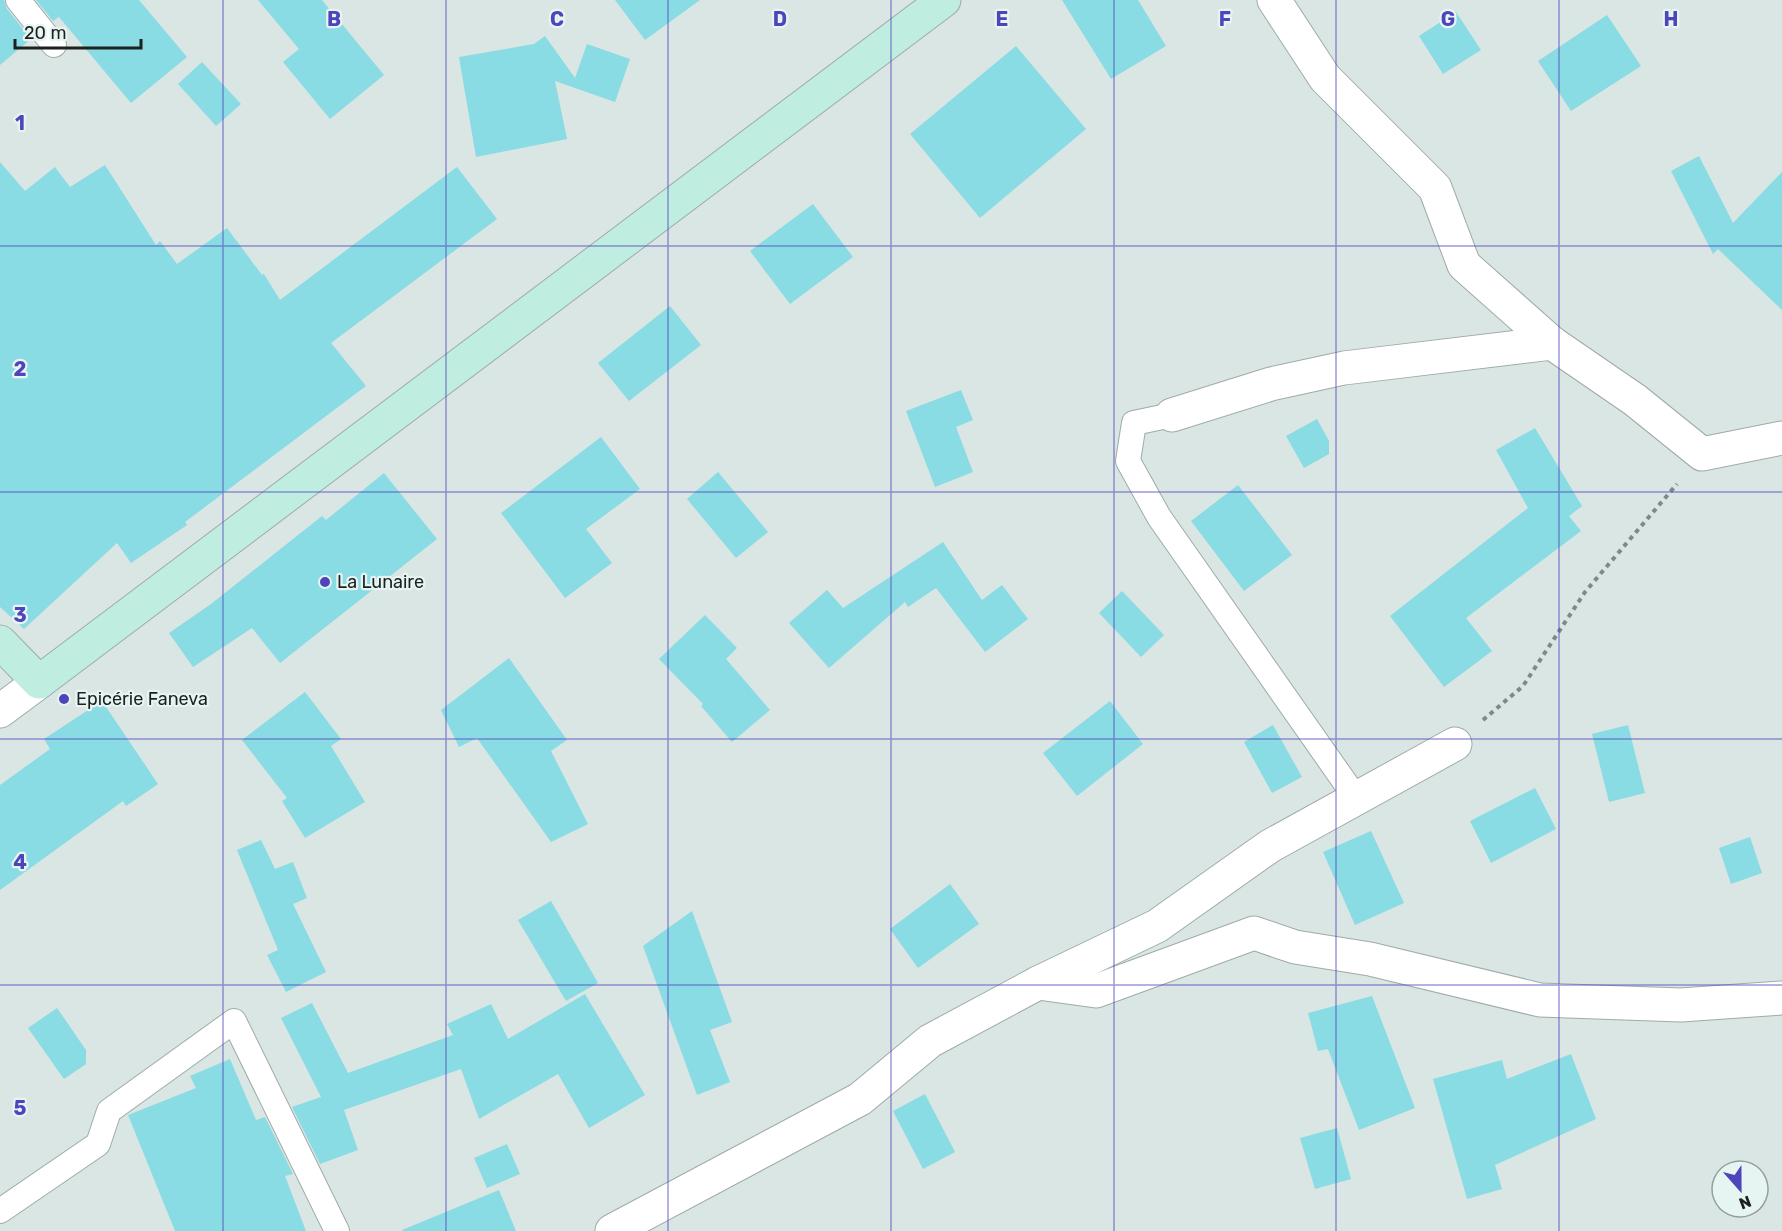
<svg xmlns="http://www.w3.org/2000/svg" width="1782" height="1231" font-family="Rubik,sans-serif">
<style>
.building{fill:#89dbe4}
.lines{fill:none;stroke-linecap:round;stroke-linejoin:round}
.service-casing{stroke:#9faba9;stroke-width:26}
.minor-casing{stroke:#9faba9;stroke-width:35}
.secondary-casing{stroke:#9faba9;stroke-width:35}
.path{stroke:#808988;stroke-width:4;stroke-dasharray:4.5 4.5;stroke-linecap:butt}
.service{stroke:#fff;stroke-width:24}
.minor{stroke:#fff;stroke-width:33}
.secondary{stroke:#bfeee0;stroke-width:33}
.grid{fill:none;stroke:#4e44bb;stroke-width:1.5;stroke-opacity:0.55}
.poi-dot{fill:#4e44bb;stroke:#e6f4f2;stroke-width:2}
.labels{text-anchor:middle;stroke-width:4.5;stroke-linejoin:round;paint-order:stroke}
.poi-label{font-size:18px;fill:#1c2120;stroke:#e6f4f2;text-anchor:start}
.grid-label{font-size:20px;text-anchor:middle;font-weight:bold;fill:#4e44bb;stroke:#e6f4f2;stroke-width:4.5;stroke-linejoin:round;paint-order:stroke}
</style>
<rect width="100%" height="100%" fill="#d9e6e4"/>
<g class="building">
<path d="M0 0H4L7 9 31 39 0 65Z"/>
<path d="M36 0H139L187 57 131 103 59 17 53 21Z"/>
<path d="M258 0H322L384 75 330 119 283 62 299 49Z"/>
<path d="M615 0H700L645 40Z"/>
<path d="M1062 0H1138L1166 46 1111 79Z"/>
<path d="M1456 12 1481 50 1443 74 1419 36Z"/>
<path d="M1607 15 1641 66 1571 111 1538 61Z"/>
<path d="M545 36 575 78 587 44 630 59 615 102 555 81 567 139 476 157 459 57 534 44Z"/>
<path d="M1016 46 1086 129 980 218 910 134Z"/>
<path d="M202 62 241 104 216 126 178 84Z"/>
<path d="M1699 156 1733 223 1782 172V310L1718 249 1713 254 1671 171Z"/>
<path d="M0 162 25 191 55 167 70 187 105 165 156 245 160 241 177 264 227 228 262 275 264 274 280 300 457 167 497 219 331 343 366 386 185 522 187 525 131 563 117 543 24 629 0 607Z"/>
<path d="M813 204 853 257 790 304 750 251Z"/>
<path d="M670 306 701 345 629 401 598 363Z"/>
<path d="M961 390 973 420 956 427 973 472 935 487 906 411Z"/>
<path d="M1317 419 1329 441V454L1304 468 1286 436Z"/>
<path d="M1535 428 1582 506 1569 516 1581 531 1466 618 1492 651 1444 687 1390 616 1528 508 1496 450Z"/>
<path d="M601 437 640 489 586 529 612 563 565 598 501 513Z"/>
<path d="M718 472 768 532 736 558 687 499Z"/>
<path d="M384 473 437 539 280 663 252 628 193 667 169 633 211 604 322 516 326 520Z"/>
<path d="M1238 485 1292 555 1244 591 1191 521Z"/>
<path d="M943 542 982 600 1002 585 1028 619 985 652 936 588 908 607 905 602 829 668 789 623 827 590 843 608Z"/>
<path d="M1122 591 1164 635 1141 657 1099 613Z"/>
<path d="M705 615 737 648 726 659 770 710 732 742 701 706 703 704 659 659Z"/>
<path d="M509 658 567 740 551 751 588 824 551 842 477 738 459 747 441 710Z"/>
<path d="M305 692 341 739 331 746 365 802 305 838 282 801 287 798 242 740Z"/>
<path d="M102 701 158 784 126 806 123 801 0 890V785L50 749 44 739Z"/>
<path d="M1110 701 1143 744 1077 796 1043 753Z"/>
<path d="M1273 725 1302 777 1272 793 1244 742Z"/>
<path d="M1628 725 1645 793 1609 802 1592 734Z"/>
<path d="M1535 788 1556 829 1491 863 1470 821Z"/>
<path d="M1371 831 1404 903 1355 925 1323 852Z"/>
<path d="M1750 837 1762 873 1731 884 1719 848Z"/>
<path d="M261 840 275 869 293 862 307 898 293 904 326 972 286 992 267 955 278 950 237 850Z"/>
<path d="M950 884 979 924 918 968 890 929Z"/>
<path d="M551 901 598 983 566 1001 518 920Z"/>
<path d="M692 911 732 1022 710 1030 730 1082 697 1095 643 946Z"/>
<path d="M585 994 645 1095 589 1128 558 1074 479 1119 461 1069 344 1110 358 1150 320 1164 292 1107 321 1097 281 1018 312 1003 348 1073 453 1035 447 1024 491 1004 508 1039Z"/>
<path d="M1372 996 1415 1108 1359 1130 1328 1049 1318 1051 1308 1013Z"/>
<path d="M57 1008 86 1050V1064L64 1079 28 1028Z"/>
<path d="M1571 1054 1596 1119 1495 1165 1502 1189 1467 1199 1433 1079 1502 1060 1507 1079Z"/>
<path d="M230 1059 256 1120 265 1117 293 1174 285 1176 306 1231H175L128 1115 196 1088 190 1076Z"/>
<path d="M925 1094 955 1152 923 1169 893 1111Z"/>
<path d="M1337 1128 1351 1179 1315 1189 1300 1138Z"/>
<path d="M507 1144 520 1174 487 1188 474 1158Z"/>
<path d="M499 1190 516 1231H403L402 1230Z"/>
</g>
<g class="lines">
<g class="service-casing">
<g id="service">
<path d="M18 0 54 45"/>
<path d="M1172 415 1134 423 1128 461 1159 517 1356 798"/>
<path d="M0 1211 98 1144 109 1111 234 1021 337 1231"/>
</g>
</g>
<g class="minor-casing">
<g id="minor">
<path d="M1274 0 1325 78 1435 188 1464 265 1552 343"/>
<path d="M1172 415 1271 384 1344 368 1552 343 1635 400 1702 454 1782 438"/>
<path d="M0 711 39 682"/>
<path d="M1038 983 1096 991 1254 933 1295 947 1370 959 1540 1000 1681 1005 1782 998"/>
<path d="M612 1231 860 1099 930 1041 1038 983 1157 926 1270 846 1455 744"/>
</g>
</g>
<g class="secondary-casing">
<path id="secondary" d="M0 642 39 682 944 0"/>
</g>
<path class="path" d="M1483 720 1523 686 1585 592 1677 484"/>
<use href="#service" class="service"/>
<use href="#minor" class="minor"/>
<use href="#secondary" class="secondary"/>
</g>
<path class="grid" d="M223 0V1231M446 0V1231M668 0V1231M891 0V1231M1114 0V1231M1336 0V1231M1559 0V1231M0 246H1782M0 492H1782M0 739H1782M0 985H1782"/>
<g class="poi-dot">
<circle cx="325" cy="582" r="6"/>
<circle cx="64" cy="699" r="6"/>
</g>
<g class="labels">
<g class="poi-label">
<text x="337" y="588">La Lunaire</text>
<text x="76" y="705">Epicérie Faneva</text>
</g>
</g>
<g class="grid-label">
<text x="334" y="26">B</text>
<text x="557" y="26">C</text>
<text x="780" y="26">D</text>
<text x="1002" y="26">E</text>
<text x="1225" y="26">F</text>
<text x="1448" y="26">G</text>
<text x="1671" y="26">H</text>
<text x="20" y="130">1</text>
<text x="20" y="376">2</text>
<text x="20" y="622">3</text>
<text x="20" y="869">4</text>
<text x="20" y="1115">5</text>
</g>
<g transform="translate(1740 1189) rotate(159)"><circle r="28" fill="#e6f4f2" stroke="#95a09e" stroke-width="1.5"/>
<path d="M0-4.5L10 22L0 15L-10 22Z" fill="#4e44bb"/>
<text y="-9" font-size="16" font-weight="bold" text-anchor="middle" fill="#1c2120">N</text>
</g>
<path d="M15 39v9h126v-9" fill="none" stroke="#1c2120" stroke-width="3"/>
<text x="24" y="39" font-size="18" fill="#1c2120" stroke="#e6f4f2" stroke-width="4.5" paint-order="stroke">20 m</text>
</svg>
